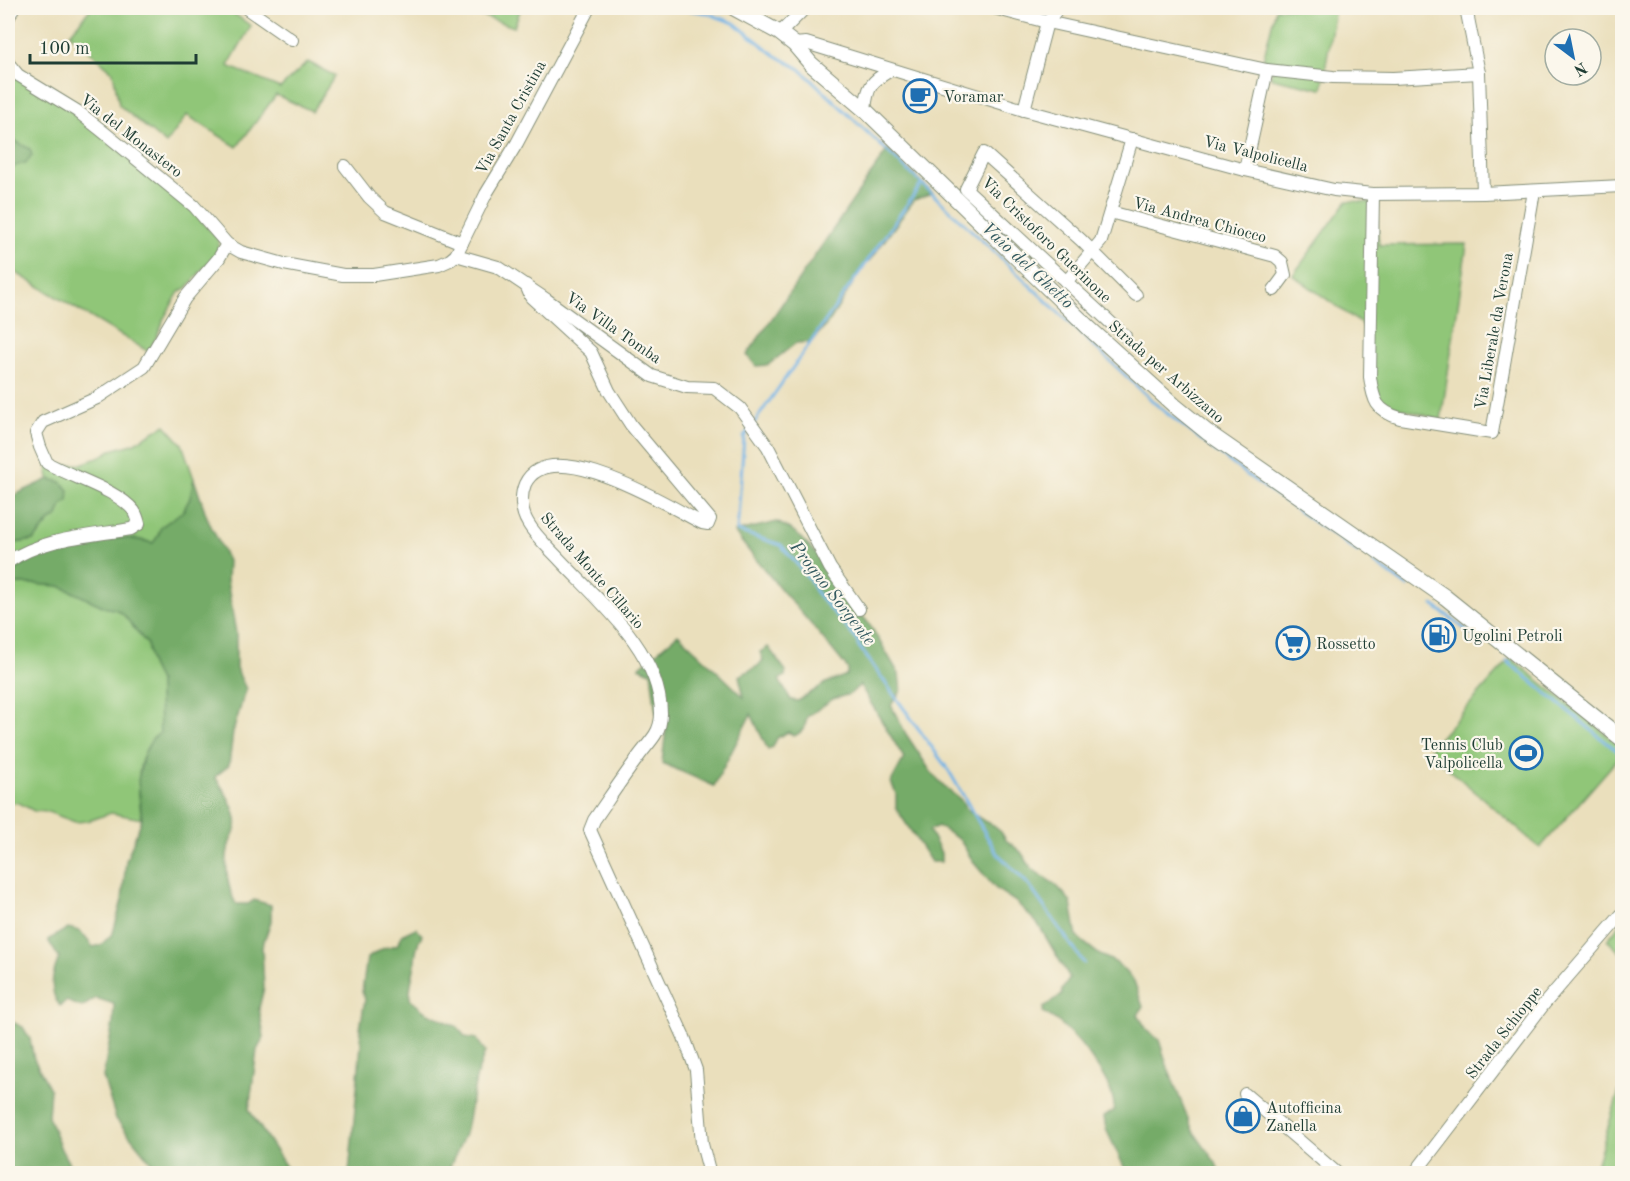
<svg xmlns="http://www.w3.org/2000/svg" width="1630" height="1181" font-family="'Old Standard TT',serif">
<style>
.green{fill:#90c678;stroke:#588256;stroke-width:1.5}
.forest{fill:#74ab68;stroke:#4a744e;stroke-width:1.5}
.lines{fill:none;stroke-linecap:round;stroke-linejoin:round}
.stream{stroke:#71b2e5;stroke-width:3}
.minor-casing{stroke:#848e78;stroke-width:14}
.major-casing{stroke:#848e78;stroke-width:17}
.minor{stroke:#fff;stroke-width:12}
.major{stroke:#fff;stroke-width:15}
.labels{text-anchor:middle;stroke-width:4.5;stroke-linejoin:round;paint-order:stroke}
.poi-label{font-size:16px;fill:#1f3d34;stroke:#fbf7ec;text-anchor:start}
.street-label{font-size:16px;fill:#1f3d34;stroke:#fbf7ec}
.water-label{font-size:18px;font-style:italic;fill:#345a60;stroke:#fbf7ec}
</style>
<rect width="100%" height="100%" fill="#fbf7ec"/>
<filter id="ink" filterUnits="userSpaceOnUse"><feTurbulence type="fractalNoise" baseFrequency=".0167" numOctaves="2"/><feDisplacementMap in="SourceGraphic" scale="12" xChannelSelector="R" yChannelSelector="G"/><feConvolveMatrix kernelMatrix="1 2 1 2 8 2 1 2 1" color-interpolation-filters="sRGB"/></filter>
<filter id="wash" filterUnits="userSpaceOnUse"><feTurbulence type="fractalNoise" baseFrequency=".008" numOctaves="4" result="noise"/><feDisplacementMap in="SourceGraphic" scale="24" xChannelSelector="R" yChannelSelector="G"/><feGaussianBlur stdDeviation="1.35" result="paint"/><feColorMatrix in="noise" values="0 0 0 0 0 0 0 0 0 0 0 0 0 0 0 0 0 1.4 0 .05"/><feComposite in="paint" operator="in"/></filter>
<g filter="url(#wash)">
<rect width="100%" height="100%" fill="#eadfbc"/>
<g class="green">
<path d="M91 8H226L251 26 228 66 280 88 308 62 335 76 312 111 276 95 237 147 187 115 166 144 119 105 113 72 70 34Z"/>
<path d="M459 8H521L514 27Z"/>
<path d="M1276 8H1335L1322 89 1271 78 1273 62 1263 60Z"/>
<path d="M8 62 169 185 219 240 218 251 187 288 179 292 163 320 162 325 149 352 8 268Z"/>
<path d="M1347 201 1375 202 1379 245 1467 244 1441 420 1380 402 1364 326 1293 275Z"/>
<path d="M165 425 182 444 194 479 190 498 183 512 161 527 158 536 153 543C118 532 76 541 43 554 31 560 19 569 8 576V547L14 543 34 540 50 521 58 516 62 505 61 482 49 479 47 466 81 464 100 457 111 450 133 444Z"/>
<path d="M8 584H34L60 586 107 608 115 609 123 614 147 644 151 665 159 681 160 734C134 751 137 792 142 819L111 813 88 821 75 822 48 812 34 811 19 803 8 802Z"/>
<path d="M1511 658 1622 747V754L1540 848 1428 751Z"/>
<path d="M1622 922V954L1607 940Z"/>
<path d="M1622 1082V1173H1596L1594 1172Z"/>
</g>
<g class="forest">
<path d="M8 137 30 149 32 155 26 163C12 167 13 165 8 177Z"/>
<path d="M888 149 933 193 914 200 871 259 864 265 829 322 811 342 796 343 768 365 756 366 747 355Z"/>
<path d="M49 479 61 482 69 490 68 501 62 505 58 516 50 521 34 540 14 543 8 547V498Z"/>
<path d="M194 479 208 520 228 561 227 581 236 633V668L246 689 233 732 229 765 215 777C224 790 233 803 236 819 238 830 232 835 229 845 224 863 227 888 236 904H248L254 900 271 905V921L262 947 264 988 259 1008 264 1037 257 1050 249 1110 290 1173H160L116 1119 103 1077 113 1023 114 1004 96 998 82 1007 66 1001 60 1006C48 991 52 974 59 958L48 940 68 928 80 931 93 947 101 945 113 933 122 900 126 861 142 819 138 780 144 754 152 739 160 733 159 681 151 665 147 644 123 614 115 609 107 608 60 586 34 584H8V576C43 546 108 530 153 543L158 536 161 527 183 511 190 498Z"/>
<path d="M777 522 795 532 823 561 842 592 870 625 899 674 901 691 891 705 906 734 931 772 948 790 960 799 967 809 981 819 991 824 1001 832 1006 840 1021 852 1032 869 1056 885 1067 897 1071 903 1077 937 1100 955 1117 963 1134 981 1143 1007 1138 1015 1147 1030 1159 1040 1169 1071 1193 1131 1216 1163 1220 1173H1127L1106 1129 1104 1117 1113 1111C1120 1089 1078 1039 1062 1025 1057 1020 1049 1016 1043 1012L1044 1007 1062 995V990L1070 978 1038 924 1016 902 996 889 974 863 960 840 938 826 929 830 941 853V862H931L896 808V794L891 782 904 758 860 685 850 694 833 699 807 717C805 728 804 731 794 736L788 732 777 738 773 747 768 750 751 714 714 786 662 763 667 720 656 712 651 672 639 667 678 634 744 697 739 676 758 666 763 660 760 652 768 647 786 671 785 676 779 680 791 700 798 701 826 683 847 675 848 669C811 622 770 579 734 532Z"/>
<path d="M416 928 422 935C415 947 416 956 414 969 412 980 409 987 410 999L424 1011 458 1027 465 1037 477 1039 485 1052 477 1074 465 1134 447 1173H349L361 1045 360 1029 365 999 362 992 367 958 384 948 397 945 403 934Z"/>
<path d="M8 1020 23 1027 30 1039 34 1059 50 1089 48 1116 61 1149 74 1173H8Z"/>
</g>
<g class="lines">
<g class="stream">
<path d="M678 8 707 13 734 23 775 55 800 69 1160 408 1247 475 1358 552"/>
<path d="M754 423 922 183"/>
<path d="M750 428 744 437 737 531 781 545 810 580 815 591 858 641V645L949 771 996 852 1028 884 1084 963"/>
<path d="M1373 562 1408 587"/>
<path d="M1433 605 1473 635"/>
<path d="M1507 661 1622 755"/>
</g>
</g>
</g>
<g filter="url(#ink)">
<g class="lines">
<g class="minor-casing">
<g id="minor">
<path d="M246 8 292 40"/>
<path d="M994 8 1047 22 1267 70 1333 77 1393 78 1479 73"/>
<path d="M1466 8 1479 73 1483 193"/>
<path d="M8 19 13 8"/>
<path d="M780 33 805 8"/>
<path d="M794 44 806 43 1024 110 1245 170 1334 190 1373 194 1483 193 1622 186"/>
<path d="M8 63 18 75 77 111 101 130 194 206 227 244 241 252 284 264 343 275H374L439 265 450 260 456 255 486 194 517 143 589 8"/>
<path d="M865 110C867 87 871 81 891 70"/>
<path d="M1024 110 1047 22 1058 8"/>
<path d="M345 166 369 197 385 212 462 243"/>
<path d="M1245 170 1267 70"/>
<path d="M1373 194 1370 377C1373 400 1376 411 1400 418L1492 433 1534 191"/>
<path d="M1110 212 1275 256 1282 262 1285 275 1274 290"/>
<path d="M456 255 498 267 547 300 652 376 687 387 714 388 740 408 768 447 830 568 859 609"/>
<path d="M1066 282 1101 241 1132 139"/>
<path d="M526 285 531 297 591 352 609 391 631 425 710 519 708 524 702 523C668 506 550 432 525 484 520 496 521 512 528 523 536 537 550 549 561 561 600 602 660 652 661 713 661 720 659 729 655 735 649 744 642 751 636 760 621 780 608 800 594 820L590 830 684 1037 696 1070 702 1144 710 1174"/>
<path d="M1125 336 966 189 984 153 1081 240 1136 295"/>
<path d="M8 562C42 538 90 536 131 529L139 524C138 520 137 515 134 511 118 490 71 477 47 463L40 447 36 433 43 422 97 398 144 367 185 298 219 258 227 244"/>
<path d="M1245 1094 1338 1174"/>
<path d="M1414 1174 1544 1004 1622 914"/>
</g>
</g>
<g class="major-casing">
<path id="major" d="M734 8 780 33 794 44 811 64 865 110 1090 329 1175 406 1207 432 1445 597 1622 739"/>
</g>
<use href="#minor" class="minor"/>
<use href="#major" class="major"/>
</g>
</g>
<defs>
<g id="cafe-ring" transform="scale(1.725)"><circle r="9.5" fill="#fbf7ec" stroke="#1f6fb2" stroke-width="1.5"/><path d="M-5.5-4.5H6V0H3Q3 3.5 0 3.5H-2.5Q-5.5 3.5-5.5 0ZM3-3.2v2h1.7v-2ZM-6 4.5H4V6H-6Z" fill="#1f6fb2"/></g>
<g id="fuel-ring" transform="scale(1.725)"><circle r="9.5" fill="#fbf7ec" stroke="#1f6fb2" stroke-width="1.5"/><path d="M-5.5-6h7V0h2V4h1.3V-2.5L3-4.5l.8-.8L6-3V5H2.5V1h-1V6h-7ZM-4.2-4.7v3.2H.2V-4.7Z" fill="#1f6fb2"/></g>
<g id="supermarket-ring" transform="scale(1.725)"><circle r="9.5" fill="#fbf7ec" stroke="#1f6fb2" stroke-width="1.5"/><path d="M-6-5.5h2.5l.6 2H6L4.5 2H-2.5L-4.4-4H-6ZM-1.5 3.2a1.3 1.3 0 1 0 .1 0ZM3 3.2a1.3 1.3 0 1 0 .1 0Z" fill="#1f6fb2"/></g>
<g id="stadium-ring" transform="scale(1.725)"><circle r="9.5" fill="#fbf7ec" stroke="#1f6fb2" stroke-width="1.5"/><path d="M0-5a6.5 5 0 1 0 0 10a6.5 5 0 1 0 0-10ZM-3.5-1.8h7v3.6h-7Z" fill="#1f6fb2"/></g>
<g id="shop-ring" transform="scale(1.725)"><circle r="9.5" fill="#fbf7ec" stroke="#1f6fb2" stroke-width="1.5"/><path d="M-5-2.5h2.3a2.7 3.5 0 0 1 5.4 0H5L5.5 6h-11ZM-1.5-2.5h3a1.5 2.3 0 0 0-3 0Z" fill="#1f6fb2"/></g>
</defs>
<g fill-rule="evenodd">
<use href="#cafe-ring" x="920" y="96"/>
<use href="#fuel-ring" x="1439" y="635"/>
<use href="#supermarket-ring" x="1293" y="643"/>
<use href="#stadium-ring" x="1526" y="753"/>
<use href="#shop-ring" x="1243" y="1116"/>
</g>
<g class="labels">
<g class="poi-label">
<text x="943" y="102">Voramar</text>
<text x="1462" y="641">Ugolini Petroli</text>
<text x="1316" y="649">Rossetto</text>
<text x="1503" y="750" text-anchor="end">Tennis Club<tspan x="1503" dy="18">Valpolicella</tspan></text>
<text x="1266" y="1113">Autofficina<tspan x="1266" dy="18">Zanella</tspan></text>
</g>
<g class="street-label">
<text transform="translate(510 117) rotate(-61)" y="6">Via Santa Cristina</text>
<text transform="translate(132 135) rotate(38)" y="6">Via del Monastero</text>
<text transform="translate(1256 153) rotate(14)" y="6">Via Valpolicella</text>
<text transform="translate(1200 219) rotate(15)" y="6">Via Andrea Chiocco</text>
<text transform="translate(1047 239) rotate(44)" y="6">Via Cristoforo Guerinone</text>
<text transform="translate(614 327) rotate(35)" y="6">Via Villa Tomba</text>
<text transform="translate(1493 331) rotate(-80)" y="6">Via Liberale da Verona</text>
<text transform="translate(1167 371) rotate(41)" y="6">Strada per Arbizzano</text>
<text transform="translate(593 570) rotate(49)" y="6">Strada Monte Cillario</text>
<text transform="translate(1503 1032) rotate(-52)" y="6">Strada Schioppe</text>
</g>
<g class="water-label">
<text transform="translate(1028 265) rotate(43)" y="6">Vaio del Ghetto</text>
<text transform="translate(833 593) rotate(52)" y="6">Progno Sorgente</text>
</g>
</g>
<rect width="1630" height="1181" fill="none" stroke="#fbf7ec" stroke-width="30"/>
<g transform="translate(1573 57) rotate(148)"><circle r="28" fill="#fbf7ec" stroke="#a3ada2" stroke-width="1.5"/>
<path d="M0-4.5L10 22L0 15L-10 22Z" fill="#1f6fb2"/>
<text y="-9" font-size="16" font-weight="bold" text-anchor="middle" fill="#1f3d34">N</text>
</g>
<path d="M30 54v9h166v-9" fill="none" stroke="#1f3d34" stroke-width="3"/>
<text x="39" y="54" font-size="18" fill="#1f3d34" stroke="#fbf7ec" stroke-width="4.5" paint-order="stroke">100 m</text>
</svg>
